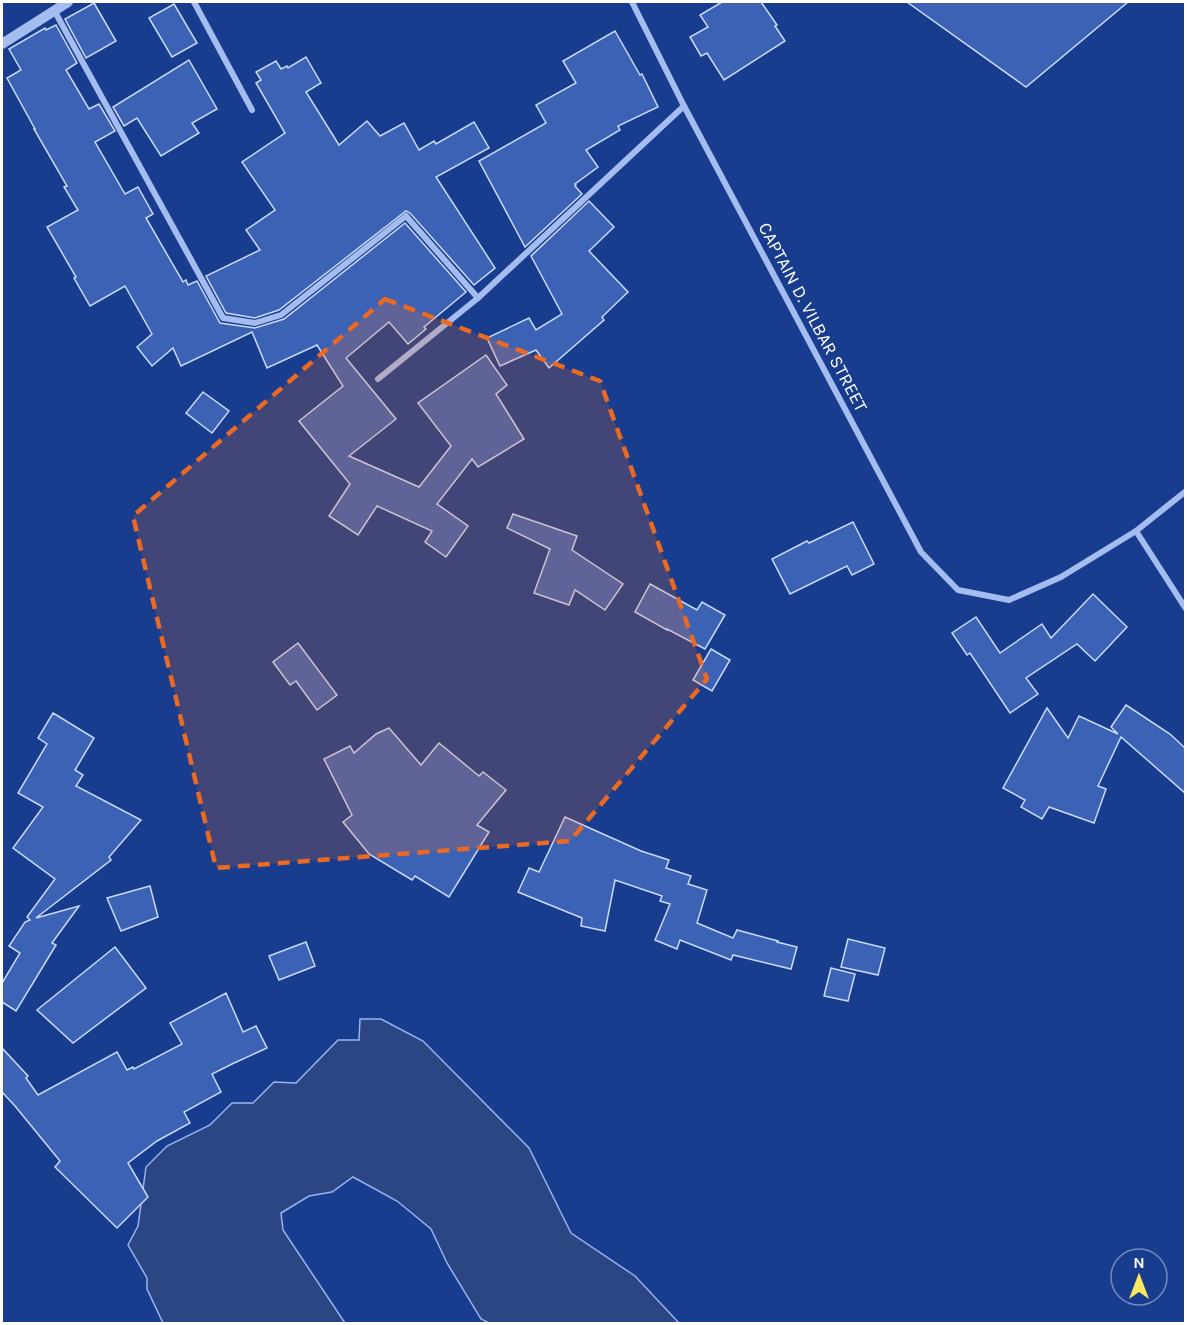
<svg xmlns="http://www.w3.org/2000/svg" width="1187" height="1325" font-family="Karla,sans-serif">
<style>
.water{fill:#2c4684;stroke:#96b4f1;stroke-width:1.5}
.building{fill:#3c62b5;stroke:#cadafb;stroke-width:1.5}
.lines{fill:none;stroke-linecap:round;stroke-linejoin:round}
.minor{stroke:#a4bcef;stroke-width:6}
.tertiary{stroke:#a4bcef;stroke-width:10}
.marked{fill:#ea6a24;fill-opacity:0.2;stroke:#ea6a24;stroke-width:4.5;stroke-dasharray:12 8;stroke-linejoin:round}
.labels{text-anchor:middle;stroke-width:5;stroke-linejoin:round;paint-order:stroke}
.street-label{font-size:18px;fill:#fff;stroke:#183c8e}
</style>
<rect width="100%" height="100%" fill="#183c8e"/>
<path class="water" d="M360 1019H381L423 1041 529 1148 571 1233 635 1276 679 1323H489L481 1319 447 1263 431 1229 397 1201 353 1177 332 1192 309 1196 281 1213 283 1230 345 1323H163L147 1289V1278L128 1245 138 1226 146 1167 167 1146 210 1125 232 1103H253L274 1082 296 1083 338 1040H359Z"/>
<g class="building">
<path d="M722 2H761L777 25 775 26 785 41 724 80 707 53 701 56 690 37 708 27 700 15Z"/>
<path d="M907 2H1128L1026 87Z"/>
<path d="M94 3 116 41 86 58 65 19Z"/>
<path d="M174 4 197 43 172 57 149 18Z"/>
<path d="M56 25 77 63 66 70 89 109 99 104 115 131 95 142 125 194 138 187 153 214 146 218 183 282 186 280 188 285 197 281 220 323 255 328 284 319 405 223 466 292 424 327 426 329 408 344 389 322 346 358 396 419 349 456 419 487 451 446 418 403 486 355 507 385 496 394 524 439 478 467 472 459 437 504 468 526 446 557 425 542 432 531 377 506 358 535 329 516 350 484 299 421 343 386 317 345 267 368 252 332 181 366 173 348 152 366 137 347 152 334 125 286 90 306 74 278 76 277 47 227 78 210 64 187 67 186 34 129H35L7 78 21 70 9 49 45 28 46 30Z"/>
<path d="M615 31 640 75 642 74 658 107 618 126 620 130 586 150 598 167 575 184 576 185 575 186 582 194 525 247 479 161 546 123 536 105 576 83 563 61Z"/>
<path d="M306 57 321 83 306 92 339 145 367 121 380 136 404 123 419 150 434 141 436 144 474 122 489 148 436 177 495 268 474 285 410 213 406 211 279 310 255 318 226 313 206 276 260 250 246 230 275 210 242 162 285 133 256 83 261 80 256 72 276 61 281 69 287 66 288 68Z"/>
<path d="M189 60 217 109 192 123 199 133 161 156 137 118 124 126 113 107Z"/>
<path d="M589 201 614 227 589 251 628 292 602 317 604 320 549 368 536 350 500 366 487 338 529 318 536 330 562 314 531 256Z"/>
<path d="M203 392 229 411 212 433 186 413Z"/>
<path d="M513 514 577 536 572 550 623 584 605 610 575 590 569 605 534 593 550 549 507 528Z"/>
<path d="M853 522 874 564 852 575 847 566 790 594 772 559 807 541 809 543Z"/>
<path d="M650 584 697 610 702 602 725 615 705 649 667 629V630L635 612Z"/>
<path d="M1093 594 1127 627 1095 661 1077 644 1026 678 1038 694 1010 713 970 653 967 655 952 633 976 617 1000 653 1042 624 1051 638Z"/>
<path d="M298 643 337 695 317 710 296 681 290 685 273 662Z"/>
<path d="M711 649 730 660 712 691 693 680Z"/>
<path d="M1126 705 1170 734 1185 748V793L1121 737 1098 786 1106 789 1094 823 1049 807 1042 819 1021 807 1025 800 1003 788 1047 708 1068 738 1079 716 1118 734 1111 727Z"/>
<path d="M53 713 94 738 75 770 83 775 76 786 141 820 109 857 111 860 36 918 79 906 52 943 56 945 16 1011 2 1002V983L20 953 9 946 25 922 30 920 27 917 55 879 13 848 43 807 18 793 47 744 38 738Z"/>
<path d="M389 728 421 765 439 743 479 776 483 772 506 790 477 825 489 832 449 897 415 876 412 880 369 854 343 822 352 815 324 759 350 746 354 753 376 734Z"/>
<path d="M565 817 641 851 669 860 666 868 691 876 688 884 707 890 697 923 733 938 737 930 778 941 777 942 797 947 791 969 733 955 731 960 680 940 677 949 655 940 670 904 660 901 662 896 615 880 605 931 581 926 582 918 518 892 529 868 539 872Z"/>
<path d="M150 886 158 917 121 931 107 898Z"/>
<path d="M848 939 885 948 878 975 841 967Z"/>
<path d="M306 942 315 966 279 980 269 956Z"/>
<path d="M115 947 146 988 73 1043 37 1010Z"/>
<path d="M831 968 855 974 848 1001 824 996Z"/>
<path d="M226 993 243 1032 256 1026 267 1048 232 1064 212 1074 221 1092 184 1112 190 1123 157 1141 128 1163 148 1197 117 1228 55 1167 60 1161 15 1106 2 1092V1048L28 1076 26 1078 38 1095 117 1052 127 1070 133 1067 134 1069 182 1044 170 1023Z"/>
</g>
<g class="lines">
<g class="minor">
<path d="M194 2 252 110"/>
<path d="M632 2 684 106 921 552 958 590 1009 600 1061 577 1136 531 1186 491"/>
<path d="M54 10 223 318 255 323 281 315 406 216 478 298"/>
<path d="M378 379 478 298 684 106"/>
<path d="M1136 531 1186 609"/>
</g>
<path class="tertiary" d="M2 44 68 2"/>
</g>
<path class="marked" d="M385 299 600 381 707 679 570 841 216 868 133 516Z"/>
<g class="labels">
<g class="street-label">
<text transform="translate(813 317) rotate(62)" y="6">CAPTAIN D. VILBAR STREET</text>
</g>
</g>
<rect width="1187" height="1325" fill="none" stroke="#ffffff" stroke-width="6"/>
<g transform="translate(1139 1277)"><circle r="28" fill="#183c8e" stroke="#748abb" stroke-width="1.5"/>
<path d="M0-4.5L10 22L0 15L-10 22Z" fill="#ffe762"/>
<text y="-9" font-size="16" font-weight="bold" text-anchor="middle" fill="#ffffff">N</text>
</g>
</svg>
